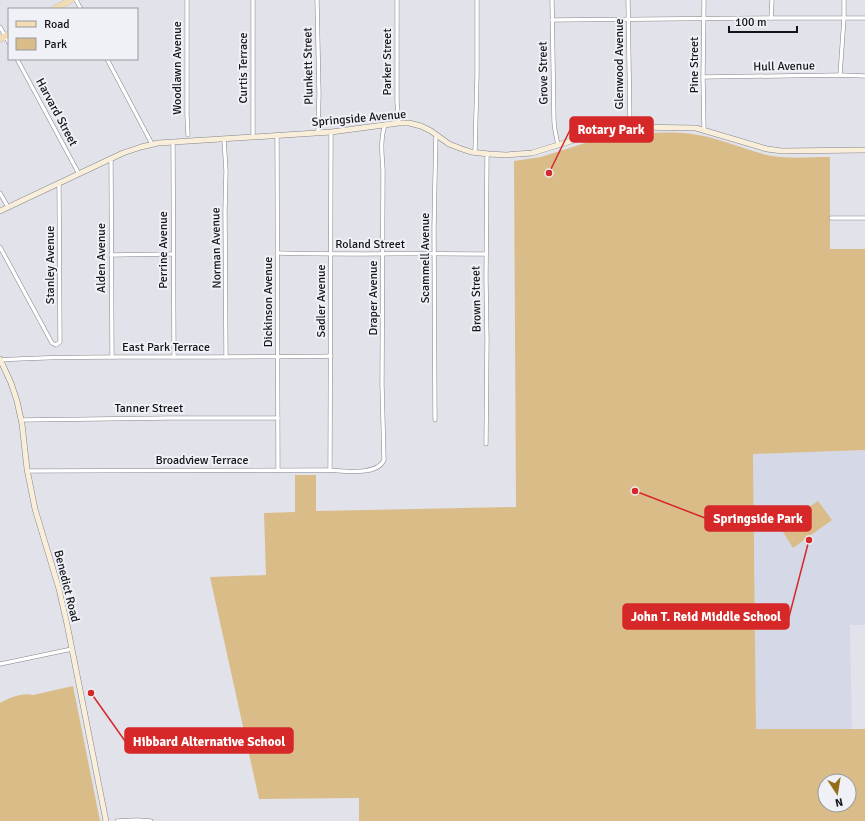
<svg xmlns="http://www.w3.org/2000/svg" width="865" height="821" font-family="Signika,sans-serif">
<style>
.built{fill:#d5d9e7}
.green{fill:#d9bc88;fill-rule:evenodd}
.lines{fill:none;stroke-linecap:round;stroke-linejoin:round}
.street-casing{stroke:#83848a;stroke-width:4.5}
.secondary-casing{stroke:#83848a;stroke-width:6}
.primary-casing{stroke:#c2c2c3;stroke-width:7}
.street{stroke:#fff;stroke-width:3.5}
.secondary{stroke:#f8eeda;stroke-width:5}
.primary{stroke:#f1dcb5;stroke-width:6}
.labels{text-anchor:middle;stroke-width:4;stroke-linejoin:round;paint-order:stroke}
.street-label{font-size:12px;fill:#151518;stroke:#eff1f7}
.leader{fill:none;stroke:#d62828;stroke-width:1.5}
.callout-dot{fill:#d62828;stroke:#eff1f7;stroke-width:1.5}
.callout{fill:#d62828;stroke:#d62828;stroke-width:1.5}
.callout-label{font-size:13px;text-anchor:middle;font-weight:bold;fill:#fff}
</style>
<rect width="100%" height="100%" fill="#e2e3ea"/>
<path class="built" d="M865 450V625H850L852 729H756L753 454Z"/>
<g class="green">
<path d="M637 133C657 133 678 131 698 135 723 139 747 151 772 156 791 159 811 157 830 157V249H865V450L753 454 756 729H865V821H359V798L259 799 210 577 266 575 264 513 295 512V475H316V511L516 507 514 161 541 157 604 137 620 134ZM825 781H849V805H825Z"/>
<path d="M818 501 832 520 793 548 780 527Z"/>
<path d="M73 686 100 821H0V703C8 698 24 692 33 695Z"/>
</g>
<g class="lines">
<g class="street-casing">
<g id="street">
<path d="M76 0 81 9"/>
<path d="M187 0V116L188 135"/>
<path d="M253 0V137"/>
<path d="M317 0 319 94 318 132"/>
<path d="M397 0V102L399 123"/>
<path d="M552 0 554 122 555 130 558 145"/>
<path d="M628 0 630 127"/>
<path d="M704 0 703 77 704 131"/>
<path d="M771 18 772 0"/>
<path d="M552 20 771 18H865"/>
<path d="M0 27 9 43"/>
<path d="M17 59 79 174"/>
<path d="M107 59 152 144"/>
<path d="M840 75 844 18V0"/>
<path d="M703 77 840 75 865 76"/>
<path d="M277 135 278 470"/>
<path d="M224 139 226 171 225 210 226 357"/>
<path d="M173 142 174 357"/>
<path d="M475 152 477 76V0"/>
<path d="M111 159 112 357"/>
<path d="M0 193 8 207"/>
<path d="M831 218H865"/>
<path d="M0 247 52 343 56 345 60 342 59 183"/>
<path d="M278 253C347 255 417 253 486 254"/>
<path d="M111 255 173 254"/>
<path d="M1 360C53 356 106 357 158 357 216 357 273 357 331 356"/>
<path d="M21 420 170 418H278"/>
<path d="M435 420 434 228 435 177 436 134"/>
<path d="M486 444 487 340 486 279 487 154"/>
<path d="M330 470 331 132"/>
<path d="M27 471 329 470C344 471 377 476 384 460L382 385 383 170C382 155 380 139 385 125"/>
<path d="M0 664 72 649"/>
<path d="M117 821 137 820 151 821"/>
</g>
</g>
<g class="secondary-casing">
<g id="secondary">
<path d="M0 211 123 153 141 147 158 143 331 132 399 123H409L421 126 431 131 449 144 462 149 471 152 489 154 506 155 532 153 597 133 613 129 630 127 696 128 767 149 782 151 865 150"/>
<path d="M0 359 11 383 17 401 22 424 27 469 35 509 59 589 67 624 106 821"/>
</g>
</g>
<g class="primary-casing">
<g id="primary">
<path d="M54 9 71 0"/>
<path d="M0 39 9 34"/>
</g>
</g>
<use href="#street" class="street"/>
<use href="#secondary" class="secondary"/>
<use href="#primary" class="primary"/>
</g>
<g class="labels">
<g class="street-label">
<text transform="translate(387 62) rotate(-90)" y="4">Parker Street</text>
<text transform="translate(619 64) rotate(-90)" y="4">Glenwood Avenue</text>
<text transform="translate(694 65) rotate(-90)" y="4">Pine Street</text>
<text transform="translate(308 66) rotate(-91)" y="4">Plunkett Street</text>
<text transform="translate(784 66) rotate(-1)" y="4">Hull Avenue</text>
<text transform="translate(177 68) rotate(-90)" y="4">Woodlawn Avenue</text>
<text transform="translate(243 68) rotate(-90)" y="4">Curtis Terrace</text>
<text transform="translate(543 73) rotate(-91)" y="4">Grove Street</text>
<text transform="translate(57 112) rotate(62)" y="4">Harvard Street</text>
<text transform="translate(359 118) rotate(-5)" y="4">Springside Avenue</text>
<text x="370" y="248">Roland Street</text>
<text transform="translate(216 248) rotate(-91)" y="4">Norman Avenue</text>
<text transform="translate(163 250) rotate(-90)" y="4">Perrine Avenue</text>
<text transform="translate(101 258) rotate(-90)" y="4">Alden Avenue</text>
<text transform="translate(425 258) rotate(-90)" y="4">Scammell Avenue</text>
<text transform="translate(50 265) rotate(-90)" y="4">Stanley Avenue</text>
<text transform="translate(373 298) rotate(-90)" y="4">Draper Avenue</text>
<text transform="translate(476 299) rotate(-91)" y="4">Brown Street</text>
<text transform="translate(321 301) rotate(-90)" y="4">Sadler Avenue</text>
<text transform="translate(268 302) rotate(-90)" y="4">Dickinson Avenue</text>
<text x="166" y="351">East Park Terrace</text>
<text x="149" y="412">Tanner Street</text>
<text x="202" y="464">Broadview Terrace</text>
<text transform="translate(67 586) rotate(76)" y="4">Benedict Road</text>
</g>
</g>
<path class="leader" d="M549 173L570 130M635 491L705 518M809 540L789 617M91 693L125 741"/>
<g class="callout-dot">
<circle cx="549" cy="173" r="4"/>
<circle cx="635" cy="491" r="4"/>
<circle cx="809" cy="540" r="4"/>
<circle cx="91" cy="693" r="4"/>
</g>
<g class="callout">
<rect x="570" y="117" width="83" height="25" rx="4"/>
<rect x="705" y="506" width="106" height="25" rx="4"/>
<rect x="623" y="604" width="166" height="25" rx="4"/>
<rect x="125" y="728" width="168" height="25" rx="4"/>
</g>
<g class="callout-label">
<text x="611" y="134">Rotary Park</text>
<text x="758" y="523">Springside Park</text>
<text x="706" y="621">John T. Reid Middle School</text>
<text x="209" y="746">Hibbard Alternative School</text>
</g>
<rect x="8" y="8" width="130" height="52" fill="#eff1f7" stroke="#98999e"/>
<rect x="16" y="21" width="20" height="6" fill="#f1dcb5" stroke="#98999e"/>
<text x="44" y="28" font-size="12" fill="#151518">Road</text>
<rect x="16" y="38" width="20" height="12" fill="#d9bc88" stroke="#98999e"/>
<text x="44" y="48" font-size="12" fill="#151518">Park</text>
<g transform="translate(837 793) rotate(168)"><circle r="19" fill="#eff1f7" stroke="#98999e"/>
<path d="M0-3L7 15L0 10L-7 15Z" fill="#956f18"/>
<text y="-6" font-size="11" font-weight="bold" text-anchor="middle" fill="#151518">N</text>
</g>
<path d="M729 26v6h68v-6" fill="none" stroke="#151518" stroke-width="2"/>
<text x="735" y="26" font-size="12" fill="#151518" stroke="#eff1f7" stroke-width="3" paint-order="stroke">100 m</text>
</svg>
